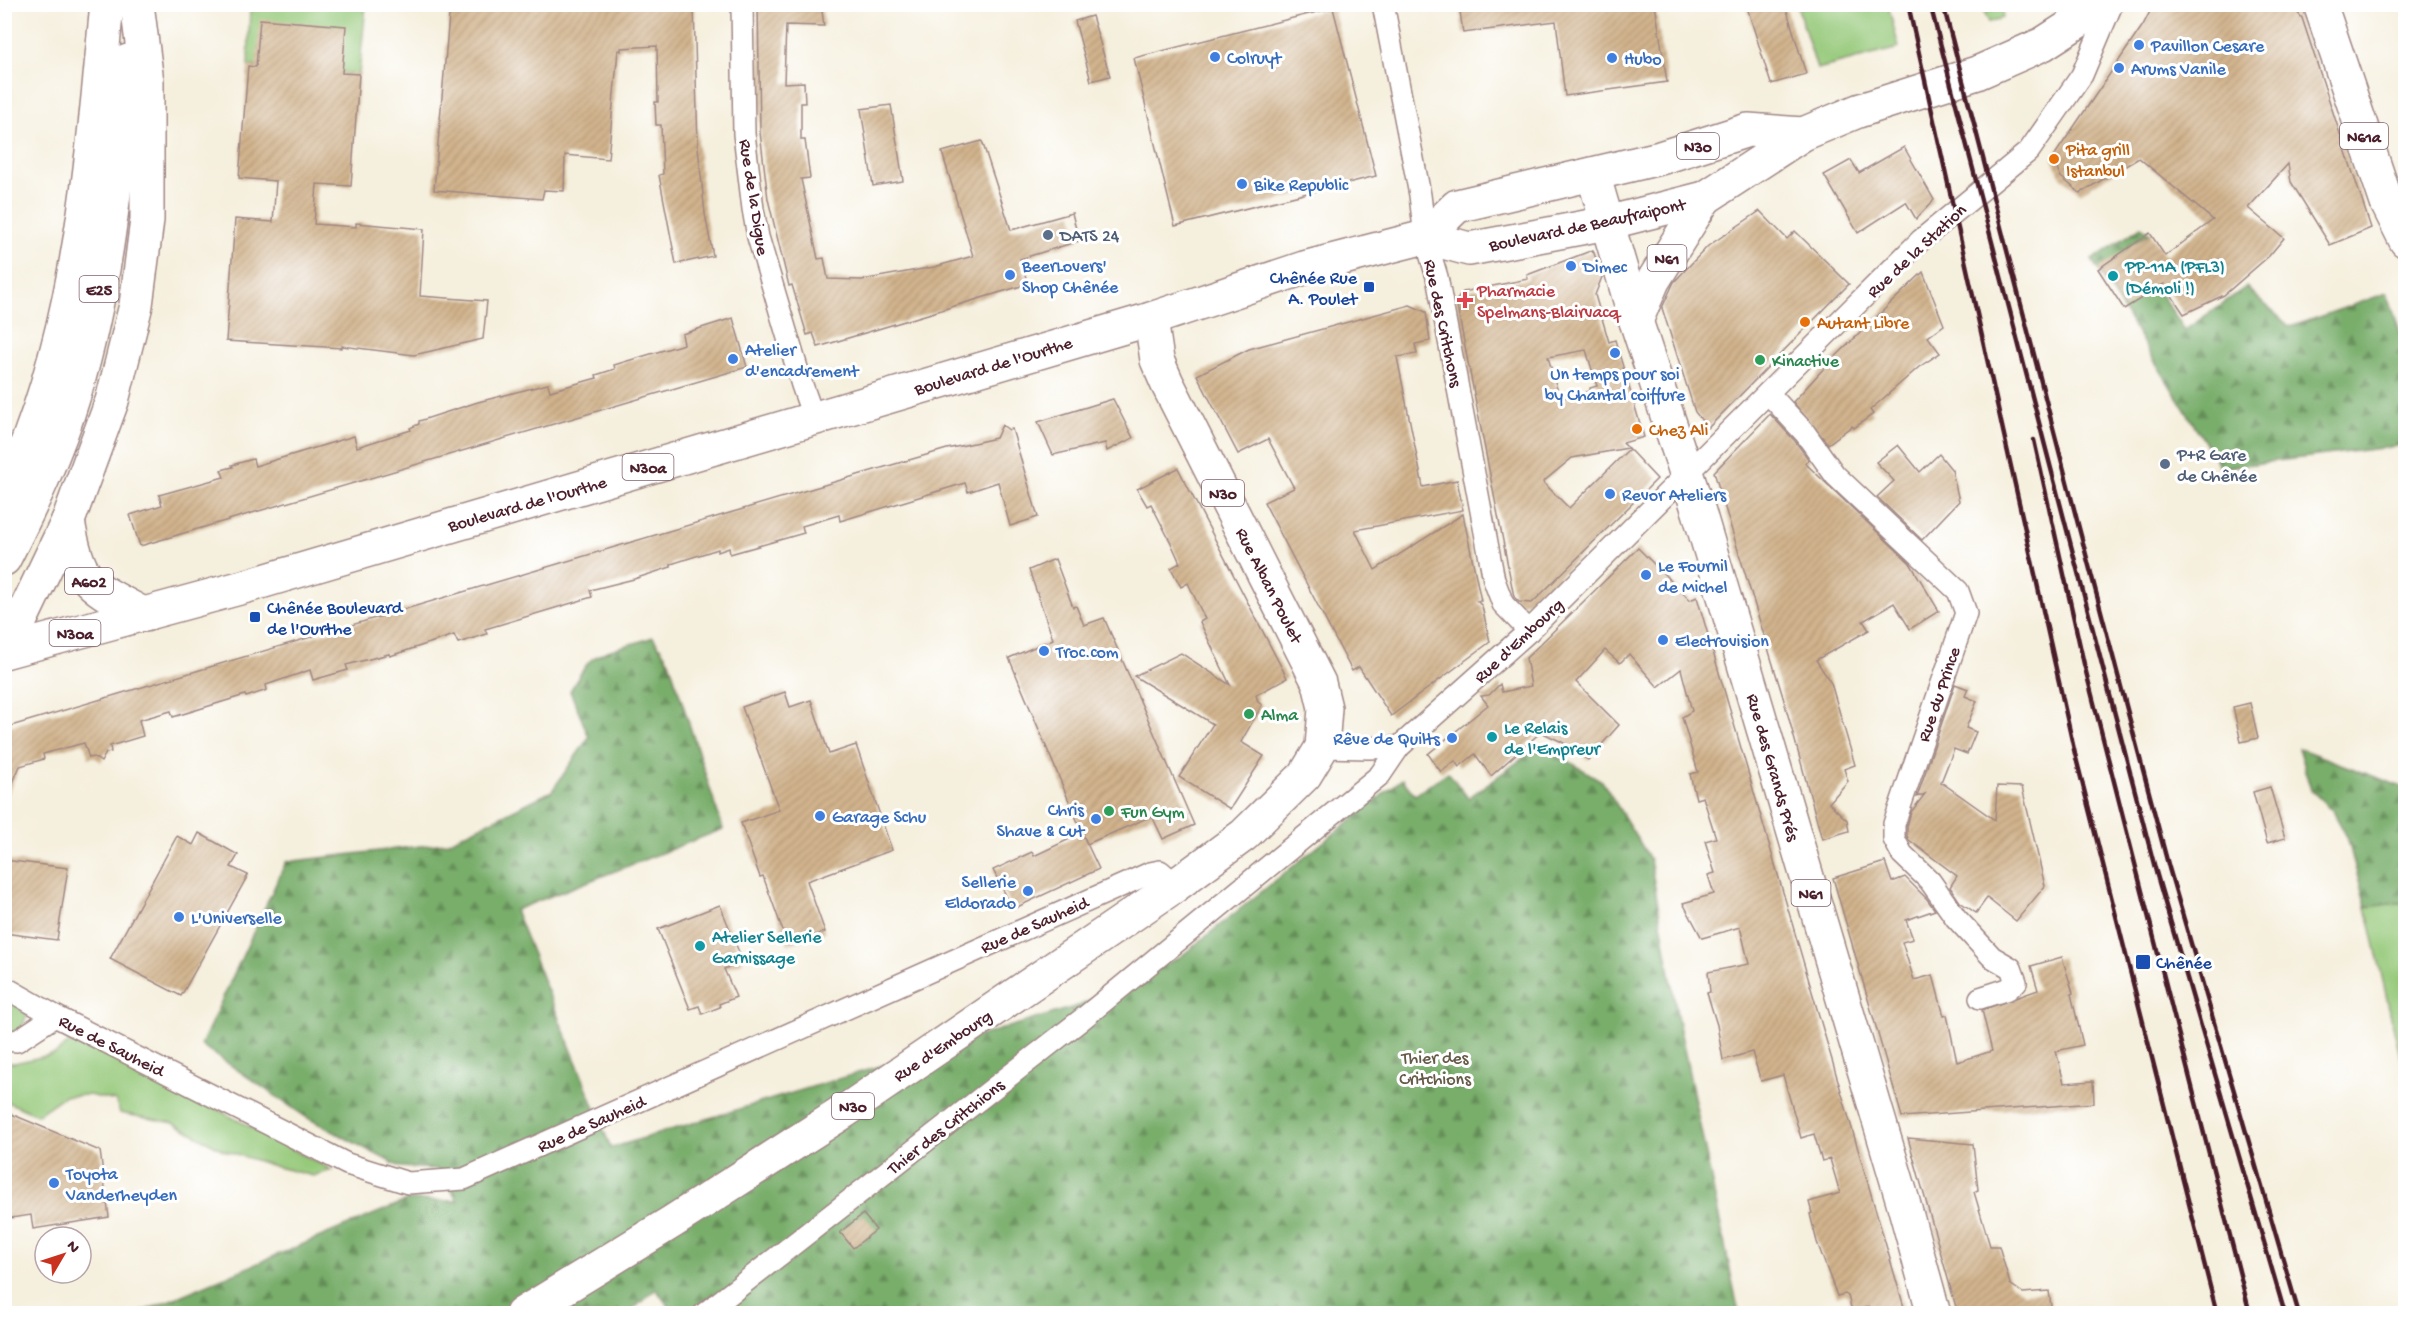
<svg xmlns="http://www.w3.org/2000/svg" width="2410" height="1318" font-family="'Gochi Hand',sans-serif">
<style>
.green{fill:#96c97a;stroke:#707452;stroke-width:1.5}
.forest{fill:url(#forest-firs);stroke:#61664a;stroke-width:1.5}
.building{fill:url(#building-hatch);fill-rule:evenodd}
.lines{fill:none;stroke-linecap:round;stroke-linejoin:round}
.street-casing{stroke:#a08784;stroke-width:24}
.primary-casing{stroke:#a08784;stroke-width:36}
.highway-casing{stroke:#a08784;stroke-width:36}
.street{stroke:#fff;stroke-width:21}
.primary{stroke:#fff;stroke-width:33}
.highway{stroke:#fff;stroke-width:33}
.rail{stroke:#4a1f2b;stroke-width:4.5}
.shop-dot{fill:#3f7fe0;stroke:#fff;stroke-width:2}
.food-dot{fill:#e8710a;stroke:#fff;stroke-width:2}
.service-dot{fill:#5c6f8a;stroke:#fff;stroke-width:2}
.culture-dot{fill:#0f9aa8;stroke:#fff;stroke-width:2}
.transit-dot{fill:#1a4fb4;stroke:#fff;stroke-width:2}
.health-dot{fill:#e0444e;stroke:#fff;stroke-width:2}
.leisure-dot{fill:#2e9e5b;stroke:#fff;stroke-width:2}
.labels{text-anchor:middle;stroke-width:6;stroke-linejoin:round;paint-order:stroke}
.shield{fill:#fff;stroke:#80626b;stroke-width:1.5}
.shield-label{font-size:16px;font-weight:bold;fill:#4a1f2b}
.shop-label{font-size:18px;fill:#366cbe;stroke:#fff;text-anchor:start}
.food-label{font-size:18px;fill:#c56008;stroke:#fff;text-anchor:start}
.street-label{font-size:18px;fill:#4a1f2b;stroke:#fff}
.service-label{font-size:18px;fill:#4e5e75;stroke:#fff;text-anchor:start}
.culture-label{font-size:18px;fill:#0d838f;stroke:#fff;text-anchor:start}
.transit-label{font-size:18px;fill:#164399;stroke:#fff;text-anchor:start}
.health-label{font-size:18px;fill:#be3a42;stroke:#fff;text-anchor:start}
.leisure-label{font-size:18px;fill:#27864d;stroke:#fff;text-anchor:start}
.park-label{font-size:18px;fill:#655a47;stroke:#fff}
</style>
<defs>
<pattern id="forest-firs" width="22" height="20" patternUnits="userSpaceOnUse" patternTransform="scale(1.5)"><rect width="22" height="20" fill="#78ad6a"/><path d="M5 1l3.5 6h-7zM16 11l3.5 6h-7z" fill="#648c57"/></pattern>
<pattern id="building-hatch" width="6" height="6" patternUnits="userSpaceOnUse" patternTransform="scale(1.5)"><rect width="6" height="6" fill="#d1b48d"/><path d="M-1 1l2-2M0 6l6-6M5 7l2-2" fill="none" stroke="#b59a7a"/></pattern>
</defs>
<rect width="100%" height="100%" fill="#fff"/>
<filter id="ink" filterUnits="userSpaceOnUse"><feTurbulence type="fractalNoise" baseFrequency=".0167" numOctaves="2"/><feDisplacementMap in="SourceGraphic" scale="12" xChannelSelector="R" yChannelSelector="G"/><feConvolveMatrix kernelMatrix="1 2 1 2 8 2 1 2 1" color-interpolation-filters="sRGB"/></filter>
<filter id="wash" filterUnits="userSpaceOnUse"><feTurbulence type="fractalNoise" baseFrequency=".008" numOctaves="4" result="noise"/><feDisplacementMap in="SourceGraphic" scale="24" xChannelSelector="R" yChannelSelector="G"/><feGaussianBlur stdDeviation="1.35" result="paint"/><feColorMatrix in="noise" values="0 0 0 0 0 0 0 0 0 0 0 0 0 0 0 0 0 1.4 0 .05"/><feComposite in="paint" operator="in"/></filter>
<g filter="url(#wash)">
<rect width="100%" height="100%" fill="#f5efdd"/>
<g class="green">
<path d="M250 5H366L359 74 248 66Z"/>
<path d="M1797 5H1888L1899 48 1817 69Z"/>
<path d="M1980 5H2004L2003 18 1989 22Z"/>
<path d="M2405 902H2406L2405 1078 2366 907Z"/>
<path d="M4 995 24 1005 27 1016 21 1029 5 1035Z"/>
<path d="M78 1036 332 1170 313 1176 277 1167 223 1150 174 1123 120 1113 116 1101 89 1095 64 1096 37 1115 5 1101 4 1062 14 1063 55 1054Z"/>
</g>
<g class="forest">
<path d="M2141 227 2150 233 2128 246 2185 330 2246 287 2290 327 2387 293 2405 346V445L2221 468 2092 260Z"/>
<path d="M653 637 669 661 723 829 515 910 611 1148 1081 1005 1180 957 1402 779 1415 795 1448 772 1468 798 1530 753 1548 749 1602 781 1650 859 1678 1020 1739 1313 674 1314 656 1289 628 1314H137L408 1200 458 1201 437 1169 400 1167 306 1117 201 1045 286 862 446 843 552 791 589 737 570 691C576 682 583 667 591 660 608 647 634 645 653 637Z"/>
<path d="M2298 748 2405 788V902L2366 907 2347 837 2333 811 2311 790Z"/>
</g>
<g id="blocks">
<g class="building">
<path d="M450 4H657L658 8 694 7 698 147 705 214 713 256 676 264 659 175 663 174 661 125H656L655 102H658L657 46 621 48V51L618 50 608 159 565 155 564 191 544 190 542 199 434 190Z"/>
<path d="M758 4H821L824 26 786 25 784 83 804 82 805 103H801V140H805L810 178 801 179 818 259 824 258 828 279 862 280 934 267 973 256 942 152 982 141 1011 230 1072 213 1079 241 1020 259 1028 284 818 347 813 333 807 335 792 285 789 286 768 199 760 132Z"/>
<path d="M1459 4H1655L1667 82 1565 96 1556 21 1463 33Z"/>
<path d="M1746 4H1785L1806 74 1771 84Z"/>
<path d="M2154 4H2290L2302 18 2371 228 2330 245 2291 182 2288 164 2248 208 2284 238 2269 256 2224 295 2184 314 2164 284 2124 309 2098 269 2150 233 2165 256 2213 220 2139 158 2080 193 2061 177 2052 159 2143 25Z"/>
<path d="M1333 8 1376 176 1175 226 1134 58Z"/>
<path d="M1092 16 1110 76 1091 81 1075 21Z"/>
<path d="M260 19 346 26 342 73 359 74 351 186 317 184 314 224 356 227V223L424 229 420 296 487 301 483 339 414 355 342 346V348L226 341 235 219 273 222 276 181 239 178 248 66 256 67Z"/>
<path d="M891 105 903 181 873 186 861 109Z"/>
<path d="M1904 147 1934 200 1916 219 1906 202 1858 233 1824 175 1851 160 1859 173Z"/>
<path d="M1760 211 1787 239 1795 231 1849 284 1708 428 1695 412 1662 308 1674 282 1708 246Z"/>
<path d="M1593 250 1602 277 1595 295 1609 342 1615 340 1644 437 1623 443 1628 448 1572 458 1543 482 1569 508 1629 449 1657 479 1532 603 1519 602 1514 597 1456 301 1463 292 1528 279 1527 275ZM1586 350 1597 386 1590 388V391L1560 399 1548 357Z"/>
<path d="M1923 272 1944 325 1928 337 1940 353 1919 367 1870 410 1873 414 1854 428 1852 426 1828 444 1793 402 1826 366Z"/>
<path d="M1410 305 1426 312 1430 341 1415 344 1417 354 1397 357 1423 487 1457 480 1463 510 1355 530 1375 570 1463 514 1481 601H1477L1482 606 1490 642 1391 716 1359 667 1352 671 1264 502 1294 488 1268 439 1238 454 1197 375 1249 349Z"/>
<path d="M733 318 747 367 140 546 130 515 162 505 159 495 224 477 221 470 233 467 232 465 253 459 255 466 354 436 357 447 411 430 410 428 419 424V421L478 402 548 384 550 391 597 378 596 375 615 369 614 365 684 344 682 334Z"/>
<path d="M1113 399 1133 438 1107 451 1105 443 1053 455 1038 422Z"/>
<path d="M1770 414 1795 441 1809 460 1805 463 1910 563 1939 611 1910 629 1894 603 1863 621 1869 630 1816 660 1831 683 1855 765 1844 769 1848 781 1829 803 1847 820 1849 831 1822 839 1783 697 1714 472Z"/>
<path d="M1002 425 1009 430 1012 429 1038 517 1010 526 998 482 968 492 965 483 840 521 839 515 802 526 804 533 730 554 729 548 718 552V549L671 564V567L634 579 590 590 592 597 485 629 487 634 458 643 454 635 390 656 389 654 346 665 348 670 313 680 310 670 266 685 267 690 246 697 245 695 173 717 171 711 139 720 143 736 110 746 111 752 106 753 101 762 94 757 89 758 84 743 43 754 44 759 20 766 4 803V728L878 469 947 449 996 438Z"/>
<path d="M1898 445 1920 472 1939 454 1952 470 1959 501 1922 540 1877 497 1894 481 1876 462Z"/>
<path d="M1178 468 1287 678 1256 695 1258 702 1262 705 1241 742 1264 756 1230 809 1179 777 1213 724 1134 676 1181 653 1230 685 1200 622 1205 619 1188 583 1181 587 1171 568 1180 563 1171 543 1151 504 1147 506 1137 489Z"/>
<path d="M1638 548 1690 600 1697 597 1906 1314H1870L1869 1307 1852 1311 1848 1296 1845 1294 1837 1296 1817 1242 1810 1214 1812 1213 1809 1202 1840 1193 1830 1159 1822 1161 1814 1134 1801 1138 1783 1075 1761 1081 1752 1052 1723 1060 1717 1025 1707 993 1710 992 1708 972 1749 964 1740 927 1702 938 1683 903 1714 894 1708 875 1715 873 1705 841 1716 838 1703 797 1696 799 1690 774 1698 772 1682 717 1692 711 1681 669 1658 687 1629 654 1620 663 1605 650 1576 682 1619 725 1588 760 1562 742 1541 732 1491 776 1475 754 1459 767 1455 761 1441 772 1428 754 1488 705 1481 696 1489 695 1500 684 1502 692 1531 686 1526 658Z"/>
<path d="M1055 559 1073 607 1076 606 1084 625 1104 618 1194 825 1163 839 1152 816 1087 844 1009 658 1053 639 1029 570Z"/>
<path d="M1955 684 1968 689 1965 696 1977 701 1966 728 1976 732 1967 754 1954 749 1941 782 1995 820 1997 786 2022 787 2045 886 2016 921 1987 898 1976 913 1960 902 1950 887 1957 876 1909 840 1907 836V826L1911 812 1925 794 1917 797Z"/>
<path d="M785 692 790 707 811 700 829 754 856 745 892 850 807 881 825 932 788 945 763 876 760 877 741 823 779 810 742 707Z"/>
<path d="M2250 703 2258 738 2241 742 2233 707Z"/>
<path d="M2270 787 2285 838 2267 843 2253 792Z"/>
<path d="M199 833 238 855 231 867 248 875 181 996 110 959 177 836 193 845Z"/>
<path d="M1082 833 1099 869 1013 909 993 870 1032 852 1034 856Z"/>
<path d="M4 860 68 868 57 940 4 933Z"/>
<path d="M1885 862 1892 882 1905 877 1927 899 1935 910 1906 920 1913 939 1902 942 1914 980 1933 975 1944 1016 1947 1015 1957 1062 1992 1051 1982 1010 2038 990 2031 966 2062 957 2073 993 2071 994 2083 1045 2056 1051 2064 1083 2093 1081 2094 1103 1902 1117 1833 878Z"/>
<path d="M720 905 743 962 724 969 736 997 719 1004 720 1007 702 1014 699 1006 690 1009 658 929Z"/>
<path d="M4 1111 100 1151 109 1217 33 1229 31 1215 4 1219Z"/>
<path d="M1908 1138 1973 1144 1978 1190 1974 1192 1990 1246H1999L2010 1284 2023 1293 2049 1291 2052 1314H1958Z"/>
<path d="M863 1214 876 1230 853 1248 840 1232Z"/>
</g>
</g>
</g>
<g filter="url(#ink)">
<use href="#blocks" fill-opacity="0" stroke="#a08784" stroke-width="1.5"/>
<g class="lines">
<g class="street-casing">
<g id="street">
<path d="M742 4 744 134 753 209 758 237 802 385 814 419"/>
<path d="M1383 4 1420 195 1425 237 1437 277 1494 580 1503 604 1529 631"/>
<path d="M1768 393 1805 433 1835 475 1958 591 1966 613 1894 824V839L1902 854 1930 881 1956 918 1992 957 2011 968 2016 982 2008 989 1980 998"/>
<path d="M1322 747 1369 748 1399 747"/>
<path d="M4 987 55 1016 347 1164 408 1183 464 1179 1150 873 1160 871 1176 885"/>
<path d="M4 1040 17 1041 55 1016"/>
<path d="M704 1314 1081 1020 1380 775 1399 747 1529 631 1921 240 2029 151 2082 75 2112 4"/>
</g>
</g>
<g class="primary-casing">
<g id="primary">
<path d="M2320 4 2387 203 2406 241"/>
<path d="M1593 174 1636 321 1699 512 1902 1198 1934 1314"/>
<path d="M1425 237 1457 206 1660 158 1748 130 1803 134"/>
<path d="M1636 321 1653 281 1705 198"/>
<path d="M4 652 247 586 1151 319 1304 268 1425 237 1469 249 1607 223 1705 198 1803 134 1858 111 1977 73 2043 44 2105 4"/>
<path d="M522 1314 672 1222 845 1111 1176 885 1244 835 1305 775 1322 747 1325 708 1319 683 1167 383 1157 360 1151 319"/>
</g>
</g>
<g class="highway-casing">
<g id="highway">
<path d="M4 497C78 343 91 171 107 4"/>
<path d="M68 521C79 586 90 585 145 615"/>
<path d="M4 559C31 506 57 452 74 395 107 287 117 173 128 61"/>
<path d="M6 651 68 521 112 401 136 305 147 220V82L137 4"/>
</g>
</g>
<use href="#street" class="street"/>
<use href="#primary" class="primary"/>
<use href="#highway" class="highway"/>
<g class="rail">
<path d="M1908 4 2075 754 2217 1314"/>
<path d="M1930 4 2156 872 2285 1314"/>
<path d="M1943 4 2079 528 2169 868 2299 1314"/>
<path d="M2034 440 2084 664 2250 1314"/>
</g>
</g>
</g>
<g class="shop-dot">
<circle cx="2139" cy="45" r="6"/>
<circle cx="1215" cy="57" r="6"/>
<circle cx="1612" cy="58" r="6"/>
<circle cx="2119" cy="68" r="6"/>
<circle cx="1242" cy="184" r="6"/>
<circle cx="1571" cy="266" r="6"/>
<circle cx="1010" cy="275" r="6"/>
<circle cx="1615" cy="353" r="6"/>
<circle cx="733" cy="359" r="6"/>
<circle cx="1610" cy="494" r="6"/>
<circle cx="1646" cy="575" r="6"/>
<circle cx="1663" cy="640" r="6"/>
<circle cx="1044" cy="651" r="6"/>
<circle cx="1452" cy="738" r="6"/>
<circle cx="820" cy="816" r="6"/>
<circle cx="1096" cy="819" r="6"/>
<circle cx="1028" cy="891" r="6"/>
<circle cx="179" cy="917" r="6"/>
<circle cx="54" cy="1183" r="6"/>
</g>
<g class="food-dot">
<circle cx="2054" cy="159" r="6"/>
<circle cx="1805" cy="322" r="6"/>
<circle cx="1637" cy="429" r="6"/>
</g>
<g class="service-dot">
<circle cx="1048" cy="235" r="6"/>
<circle cx="2165" cy="464" r="6"/>
</g>
<g class="culture-dot">
<circle cx="2113" cy="276" r="6"/>
<circle cx="1492" cy="737" r="6"/>
<circle cx="700" cy="946" r="6"/>
</g>
<g class="transit-dot">
<rect x="1363" y="281" width="12" height="12" rx="3"/>
<rect x="249" y="611" width="12" height="12" rx="3"/>
<rect x="2135" y="954" width="16" height="16" rx="3"/>
</g>
<path class="health-dot" d="M1462 291h6v6h6v6h-6v6h-6v-6h-6v-6h6z"/>
<g class="leisure-dot">
<circle cx="1760" cy="360" r="6"/>
<circle cx="1249" cy="714" r="6"/>
<circle cx="1109" cy="811" r="6"/>
</g>
<g class="labels">
<g class="shield">
<rect x="2340" y="123" width="48" height="26" rx="4.5"/>
<rect x="1677" y="133" width="42" height="26" rx="4.5"/>
<rect x="1647.5" y="245" width="39" height="26" rx="4.5"/>
<rect x="79.5" y="276" width="39" height="26" rx="4.5"/>
<rect x="622.5" y="454" width="51" height="26" rx="4.5"/>
<rect x="1202" y="480" width="42" height="26" rx="4.5"/>
<rect x="65" y="568" width="48" height="26" rx="4.5"/>
<rect x="49.5" y="620" width="51" height="26" rx="4.5"/>
<rect x="1791.5" y="880" width="39" height="26" rx="4.5"/>
<rect x="832" y="1093" width="42" height="26" rx="4.5"/>
</g>
<g class="shield-label">
<text x="2364" y="142">N61a</text>
<text x="1698" y="152">N30</text>
<text x="1667" y="264">N61</text>
<text x="99" y="295">E25</text>
<text x="648" y="473">N30a</text>
<text x="1223" y="499">N30</text>
<text x="89" y="587">A602</text>
<text x="75" y="639">N30a</text>
<text x="1811" y="899">N61</text>
<text x="853" y="1112">N30</text>
</g>
<g class="shop-label">
<text x="2151" y="51">Pavillon Cesare</text>
<text x="1227" y="63">Colruyt</text>
<text x="1624" y="64">Hubo</text>
<text x="2131" y="74">Arums Vanile</text>
<text x="1254" y="190">Bike Republic</text>
<text x="1022" y="271">BeerLovers'<tspan x="1022" dy="21">Shop Chênée</tspan></text>
<text x="1583" y="272">Dimec</text>
<text x="745" y="355">Atelier<tspan x="745" dy="21">d'encadrement</tspan></text>
<text x="1615" y="379" text-anchor="middle">Un temps pour soi<tspan x="1615" dy="21">by Chantal coiffure</tspan></text>
<text x="1622" y="500">Revor Ateliers</text>
<text x="1658" y="571">Le Fournil<tspan x="1658" dy="21">de Michel</tspan></text>
<text x="1675" y="646">Electrovision</text>
<text x="1056" y="657">Troc.com</text>
<text x="1440" y="744" text-anchor="end">Rêve de Quilts</text>
<text x="1084" y="815" text-anchor="end">Chris<tspan x="1084" dy="21">Shave &amp; Cut</tspan></text>
<text x="832" y="822">Garage Schu</text>
<text x="1016" y="887" text-anchor="end">Sellerie<tspan x="1016" dy="21">Eldorado</tspan></text>
<text x="191" y="923">L'Universelle</text>
<text x="66" y="1179">Toyota<tspan x="66" dy="21">Vanderheyden</tspan></text>
</g>
<g class="food-label">
<text x="2066" y="155">Pita grill<tspan x="2066" dy="21">Istanbul</tspan></text>
<text x="1817" y="328">Autant Libre</text>
<text x="1649" y="435">Chez Ali</text>
</g>
<g class="street-label">
<text transform="translate(755 197) rotate(81)" y="6">Rue de la Digue</text>
<text transform="translate(1587 224) rotate(-12)" y="6">Boulevard de Beaufraipont</text>
<text transform="translate(1916 250) rotate(-43)" y="6">Rue de la Station</text>
<text transform="translate(1444 323) rotate(78)" y="6">Rue des Critchons</text>
<text transform="translate(993 365) rotate(-17)" y="6">Boulevard de l'Ourthe</text>
<text transform="translate(527 503) rotate(-16)" y="6">Boulevard de l'Ourthe</text>
<text transform="translate(1270 585) rotate(63)" y="6">Rue Alban Poulet</text>
<text transform="translate(1518 640) rotate(-43)" y="6">Rue d'Embourg</text>
<text transform="translate(1938 694) rotate(-71)" y="6">Rue du Prince</text>
<text transform="translate(1774 767) rotate(74)" y="6">Rue des Grands Prés</text>
<text transform="translate(1034 924) rotate(-24)" y="6">Rue de Sauheid</text>
<text transform="translate(112 1045) rotate(27)" y="6">Rue de Sauheid</text>
<text transform="translate(942 1045) rotate(-34)" y="6">Rue d'Embourg</text>
<text transform="translate(591 1123) rotate(-24)" y="6">Rue de Sauheid</text>
<text transform="translate(945 1126) rotate(-38)" y="6">Thier des Critchions</text>
</g>
<g class="service-label">
<text x="1060" y="241">DATS 24</text>
<text x="2177" y="460">P+R Gare<tspan x="2177" dy="21">de Chênée</tspan></text>
</g>
<g class="culture-label">
<text x="2125" y="272">PP-11A (PFL3)<tspan x="2125" dy="21">(Démoli !)</tspan></text>
<text x="1504" y="733">Le Relais<tspan x="1504" dy="21">de l'Empreur</tspan></text>
<text x="712" y="942">Atelier Sellerie<tspan x="712" dy="21">Garnissage</tspan></text>
</g>
<g class="transit-label">
<text x="1357" y="283" text-anchor="end">Chênée Rue<tspan x="1357" dy="21">A. Poulet</tspan></text>
<text x="267" y="613">Chênée Boulevard<tspan x="267" dy="21">de l'Ourthe</tspan></text>
<text x="2156" y="968">Chênée</text>
</g>
<g class="health-label">
<text x="1477" y="296">Pharmacie<tspan x="1477" dy="21">Spelmans-Blairvacq</tspan></text>
</g>
<g class="leisure-label">
<text x="1772" y="366">Kinactive</text>
<text x="1261" y="720">Alma</text>
<text x="1121" y="817">Fun Gym</text>
</g>
<g class="park-label">
<text x="1435" y="1063">Thier des<tspan x="1435" dy="21">Critchions</tspan></text>
</g>
</g>
<rect width="2410" height="1318" fill="none" stroke="#fff" stroke-width="24"/>
<g transform="translate(63 1255) rotate(51)"><circle r="28" fill="#ffffff" stroke="#b7a5aa" stroke-width="1.5"/>
<path d="M0-4.5L10 22L0 15L-10 22Z" fill="#c8321e"/>
<text y="-9" font-size="16" font-weight="bold" text-anchor="middle" fill="#4a1f2b">N</text>
</g>
</svg>
